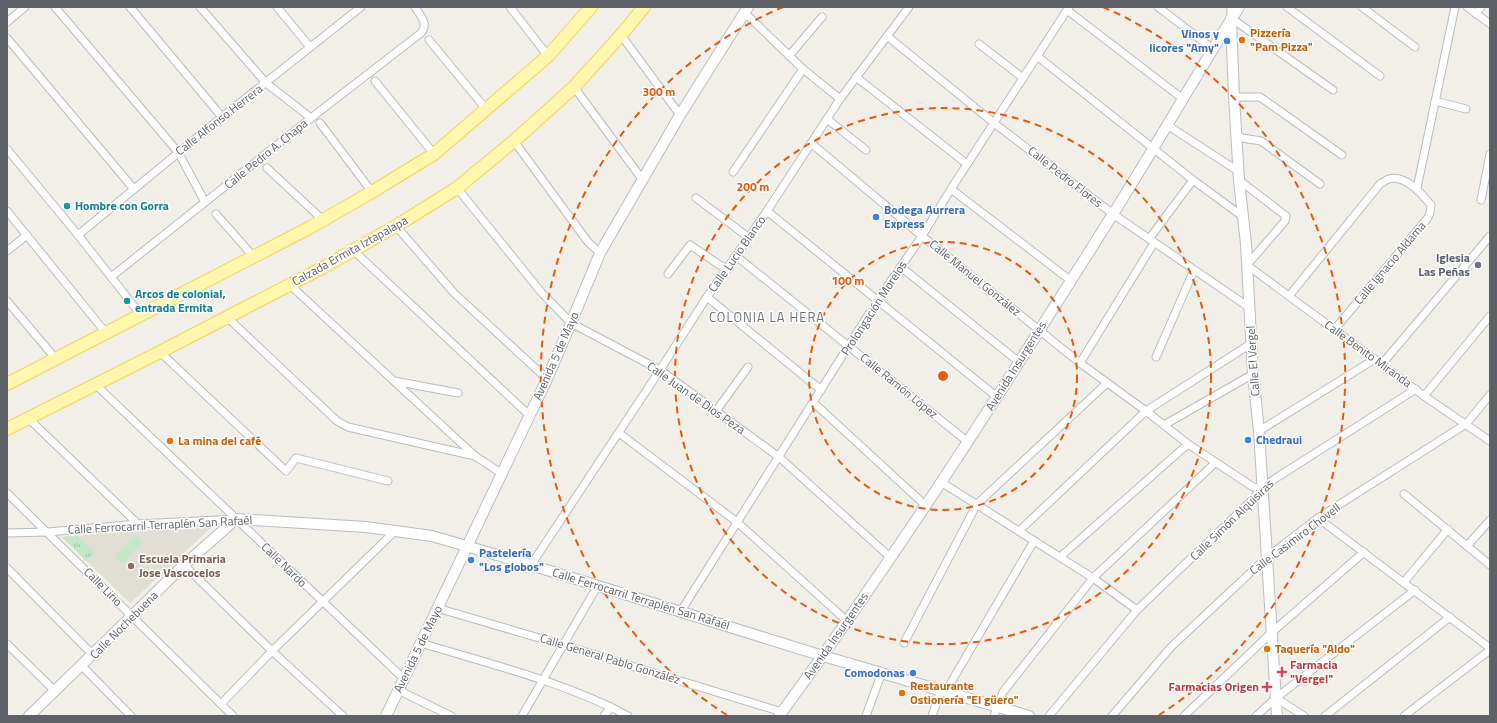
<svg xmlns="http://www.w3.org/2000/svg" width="1497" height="723" font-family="'Titillium Web',sans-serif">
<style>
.education{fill:#e1ded5}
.grass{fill:url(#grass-tufts)}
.park{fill:#c3e8c6}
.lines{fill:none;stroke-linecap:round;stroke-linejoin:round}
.street-casing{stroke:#b9bcc1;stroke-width:9}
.secondary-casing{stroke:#babdc3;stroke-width:12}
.primary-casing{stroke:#f5d35c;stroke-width:14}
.street{stroke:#fff;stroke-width:7}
.secondary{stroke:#fff;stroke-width:10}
.primary{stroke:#fff7ae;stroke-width:12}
.ring{fill:none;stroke:#e8590c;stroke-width:2;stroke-dasharray:7 5}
.food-dot{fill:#e8710a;stroke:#fff;stroke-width:1.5}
.shop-dot{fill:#3f7fe0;stroke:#fff;stroke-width:1.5}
.culture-dot{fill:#0f9aa8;stroke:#fff;stroke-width:1.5}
.worship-dot{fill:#6b7280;stroke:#fff;stroke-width:1.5}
.education-dot{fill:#8d6e63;stroke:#fff;stroke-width:1.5}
.health-dot{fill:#e0444e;stroke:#fff;stroke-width:1.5}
.labels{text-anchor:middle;stroke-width:3;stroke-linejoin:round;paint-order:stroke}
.food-label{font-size:12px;font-weight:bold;fill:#c56008;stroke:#fff;text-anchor:start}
.shop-label{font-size:12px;font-weight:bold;fill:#366cbe;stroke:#fff;text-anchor:start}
.street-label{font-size:12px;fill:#5e6268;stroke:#fff}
.culture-label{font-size:12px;font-weight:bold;fill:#0d838f;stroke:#fff;text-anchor:start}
.worship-label{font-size:12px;font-weight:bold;fill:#5b616d;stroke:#fff;text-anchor:end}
.education-label{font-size:12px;font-weight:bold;fill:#785e54;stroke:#fff;text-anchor:start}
.health-label{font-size:12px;font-weight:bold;fill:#be3a42;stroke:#fff;text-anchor:start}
.neighbourhood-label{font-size:13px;letter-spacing:1px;fill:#6f747a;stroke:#fff}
.centre{fill:#e8590c;stroke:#fff;stroke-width:2}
.ring-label{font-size:12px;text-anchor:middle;font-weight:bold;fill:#e8590c;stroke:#fff;stroke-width:3;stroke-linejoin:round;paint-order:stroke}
</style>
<defs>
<pattern id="grass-tufts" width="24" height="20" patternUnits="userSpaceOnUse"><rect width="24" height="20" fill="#c3e8c6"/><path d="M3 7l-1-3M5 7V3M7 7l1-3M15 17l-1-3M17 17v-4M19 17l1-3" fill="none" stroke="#a2bfa5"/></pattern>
</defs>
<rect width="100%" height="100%" fill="#f1efe7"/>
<path class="education" d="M214 525 130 603 62 537Z"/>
<path class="grass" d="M78 536 95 552 86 561 62 537Z"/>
<path class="park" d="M136 535 143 541 122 564 115 557Z"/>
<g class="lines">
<g class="street-casing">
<g id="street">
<path d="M55 7 178 152 205 202"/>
<path d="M130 7 222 117"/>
<path d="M200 7 266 83 311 118"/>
<path d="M277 7 310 47"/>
<path d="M510 7 548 56"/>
<path d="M1158 7 1213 49"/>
<path d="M1231 7V18L1333 90"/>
<path d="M1287 7 1380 76"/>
<path d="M1362 7 1415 47"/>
<path d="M1467 7 1490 24"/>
<path d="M1067 10 1183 99"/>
<path d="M744 12 803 69 840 99"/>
<path d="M1476 14 1481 7"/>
<path d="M7 22 25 7"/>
<path d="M621 35 680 115"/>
<path d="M887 36 994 123 1113 214 1250 308"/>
<path d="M7 38 133 188"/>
<path d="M429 40 486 109"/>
<path d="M979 44 1023 78"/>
<path d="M789 56 822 17"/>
<path d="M1037 56 1193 180 1242 216"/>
<path d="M856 77 967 164"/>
<path d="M375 81 434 154"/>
<path d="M574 87 642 179"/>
<path d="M1234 97H1260L1342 155"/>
<path d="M1435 101 1466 109"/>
<path d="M827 119 866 150"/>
<path d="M320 123 372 192"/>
<path d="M1167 125 1238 171"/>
<path d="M1236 137 1261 141 1320 184"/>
<path d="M514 141 588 242 600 253"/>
<path d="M811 143 922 236 1080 363 1146 411 1188 444 1253 487 1262 488"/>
<path d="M7 149 78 235 141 315"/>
<path d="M267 168 323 220"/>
<path d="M733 172 803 69"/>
<path d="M1239 180 1286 216 1285 221 1247 265 1424 396 1490 441"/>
<path d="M457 188 541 292 571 323 660 370 716 411 779 457 890 557"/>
<path d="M1417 188 1455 7"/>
<path d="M951 189 1070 280"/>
<path d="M696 198 748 237"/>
<path d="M1481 200 1490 154"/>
<path d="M7 211 106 333"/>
<path d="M767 211 997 397"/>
<path d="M216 214 253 256"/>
<path d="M396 226 454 293 547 379"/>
<path d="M78 235 222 117 361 7"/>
<path d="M1149 239 1193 180"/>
<path d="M7 251 27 235"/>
<path d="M354 251 529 415"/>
<path d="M736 256 968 442"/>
<path d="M901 267 1019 362"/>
<path d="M668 274 690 245 727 270"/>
<path d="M111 277 311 118 421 33C429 24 420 15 415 7"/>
<path d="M290 285 475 456 501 473"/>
<path d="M1289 296 1380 184C1383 182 1386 180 1389 179 1405 174 1422 194 1431 205L1430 213 1427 219 1334 330"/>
<path d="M707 297 821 390"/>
<path d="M7 301 56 359"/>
<path d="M228 318 337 421 348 427 475 456"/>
<path d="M160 352 286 471 296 458 388 481"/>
<path d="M1156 357 1194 270"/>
<path d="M1080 363 1154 243"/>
<path d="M1382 364 1490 236"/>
<path d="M394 381 458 393"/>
<path d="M95 384 403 678"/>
<path d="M1424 396 1490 316"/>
<path d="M814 403 925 505"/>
<path d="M716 411 748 367"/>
<path d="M28 418 138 524"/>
<path d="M1164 425 1253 374"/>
<path d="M1259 431 1375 359"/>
<path d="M619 433 737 522 847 621"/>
<path d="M941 482 1093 578 1137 610"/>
<path d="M7 493 233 716"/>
<path d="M1404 494 1490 565"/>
<path d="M1318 518 1490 648"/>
<path d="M1019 531 1146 411 1252 343"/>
<path d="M7 533 48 532 138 524 236 519"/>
<path d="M1467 546 1490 520"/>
<path d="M1060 557 1188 444"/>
<path d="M184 565 272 651 343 716"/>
<path d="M531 565 660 370 707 297 767 211 840 99 909 7"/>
<path d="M7 568 93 655"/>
<path d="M1404 582 1448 529"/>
<path d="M437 608 563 645 782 712"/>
<path d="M681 611 877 301 922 236 951 189 1069 7"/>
<path d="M421 643C489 664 565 682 628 716"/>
<path d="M904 643 977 504 1107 383"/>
<path d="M7 644 55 691"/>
<path d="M82 666 131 716"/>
<path d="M398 690 451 716"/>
<path d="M946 691 1034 541"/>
<path d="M1276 698 1304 716"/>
<path d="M221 704 272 651 394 532"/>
<path d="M522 716 598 585"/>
<path d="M604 716 611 707"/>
<path d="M866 716 882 672"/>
<path d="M932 716 941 690"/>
<path d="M994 716 1003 692 1093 578 1215 463"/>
<path d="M1049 716 1137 610 1252 500 1262 488 1276 478 1416 389"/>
<path d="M1112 716 1171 647 1266 558 1318 518 1466 424 1490 395"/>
<path d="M1184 716 1271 633 1364 552"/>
<path d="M1256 716 1276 698 1415 590"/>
<path d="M1325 716 1450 617"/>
<path d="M1404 716 1490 650"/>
</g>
</g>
<g class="secondary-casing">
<g id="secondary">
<path d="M1231 18 1234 97 1239 180 1246 244 1253 374 1259 431 1277 716"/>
<path d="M29 716 184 565 236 519 366 527 432 536 531 565 823 656 1029 716"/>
<path d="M386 716 547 379 571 323 600 253 680 115 748 7"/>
<path d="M779 716C898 554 1006 384 1113 214 1156 146 1196 75 1239 7"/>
</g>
</g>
<g class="primary-casing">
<g id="primary">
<path d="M7 384 309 228 372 192 434 154 548 56 591 7"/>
<path d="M7 429 160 352 324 267 396 226 457 188 514 141 574 87 621 35 644 7"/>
</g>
</g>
<use href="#street" class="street"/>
<use href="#secondary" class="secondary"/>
<use href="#primary" class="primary"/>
</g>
<g class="ring">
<circle cx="943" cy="376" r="134"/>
<circle cx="943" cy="376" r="268"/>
<path d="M727 715A402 402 0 0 1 783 7M1103 7A402 402 0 0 1 1159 715"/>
</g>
<g class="food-dot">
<circle cx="1242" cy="40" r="4"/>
<circle cx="170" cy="441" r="4"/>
<circle cx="1267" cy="649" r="4"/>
<circle cx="902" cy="693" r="4"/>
</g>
<g class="shop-dot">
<circle cx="1227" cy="41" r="4"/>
<circle cx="876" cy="217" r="4"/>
<circle cx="1248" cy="440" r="4"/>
<circle cx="471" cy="560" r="4"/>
<circle cx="913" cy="673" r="4"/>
</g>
<g class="culture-dot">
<circle cx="67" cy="206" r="4"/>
<circle cx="127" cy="301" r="4"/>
</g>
<circle class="worship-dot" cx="1478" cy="265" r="4"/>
<circle class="education-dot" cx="131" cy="566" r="4"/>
<g class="health-dot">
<path d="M1280 666h4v4h4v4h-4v4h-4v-4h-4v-4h4z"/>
<path d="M1265 681h4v4h4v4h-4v4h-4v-4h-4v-4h4z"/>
</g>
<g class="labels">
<g class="food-label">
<text x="1250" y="37">Pizzería<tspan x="1250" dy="14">"Pam Pizza"</tspan></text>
<text x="178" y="445">La mina del café</text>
<text x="1275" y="653">Taquería "Aldo"</text>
<text x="910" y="690">Restaurante<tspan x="910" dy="14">Ostionería "El güero"</tspan></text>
</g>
<g class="shop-label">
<text x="1219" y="38" text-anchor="end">Vinos y<tspan x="1219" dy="14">licores "Amy"</tspan></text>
<text x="884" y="214">Bodega Aurrera<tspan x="884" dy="14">Express</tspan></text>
<text x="1256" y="444">Chedraui</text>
<text x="479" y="557">Pastelería<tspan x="479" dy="14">"Los globos"</tspan></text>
<text x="905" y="677" text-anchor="end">Comodonas</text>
</g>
<g class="street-label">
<text transform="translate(219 120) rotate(-38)" y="4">Calle Alfonso Herrera</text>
<text transform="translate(266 154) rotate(-39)" y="4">Calle Pedro A. Chapa</text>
<text transform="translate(1065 177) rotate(38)" y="4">Calle Pedro Flores</text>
<text transform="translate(350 251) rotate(-29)" y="4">Calzada Ermita Iztapalapa</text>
<text transform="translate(737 254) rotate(-55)" y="4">Calle Lucio Blanco</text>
<text transform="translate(1390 263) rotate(-50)" y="4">Calle Ignacio Aldama</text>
<text transform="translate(975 278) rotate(39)" y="4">Calle Manuel González</text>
<text transform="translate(874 308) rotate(-57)" y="4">Prolongación Morelos</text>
<text transform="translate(1368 354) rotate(36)" y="4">Calle Benito Miranda</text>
<text transform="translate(556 356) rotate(-66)" y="4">Avenida 5 de Mayo</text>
<text transform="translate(1253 361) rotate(-94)" y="4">Calle El Vergel</text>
<text transform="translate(1016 366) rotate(-58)" y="4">Avenida Insurgentes</text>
<text transform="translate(899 386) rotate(39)" y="4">Calle Ramón López</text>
<text transform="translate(696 398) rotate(35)" y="4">Calle Juan de Dios Peza</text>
<text transform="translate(1232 520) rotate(-44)" y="4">Calle Simón Alquisiras</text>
<text transform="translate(160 525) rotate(-3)" y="4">Calle Ferrocarril Terraplén San Rafaél</text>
<text transform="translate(1295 539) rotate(-37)" y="4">Calle Casimiro Chovell</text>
<text transform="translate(284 565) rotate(44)" y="4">Calle Nardo</text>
<text transform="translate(103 587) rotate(45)" y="4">Calle Lirio</text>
<text transform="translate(641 599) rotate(17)" y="4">Calle Ferrocarril Terraplén San Rafaél</text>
<text transform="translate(124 625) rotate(-45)" y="4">Calle Nochebuena</text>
<text transform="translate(836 636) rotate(-55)" y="4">Avenida Insurgentes</text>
<text transform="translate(418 649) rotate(-64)" y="4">Avenida 5 de Mayo</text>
<text transform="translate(610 659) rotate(17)" y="4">Calle General Pablo González</text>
</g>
<g class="culture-label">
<text x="75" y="210">Hombre con Gorra</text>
<text x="135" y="298">Arcos de colonial,<tspan x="135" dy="14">entrada Ermita</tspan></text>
</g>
<g class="worship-label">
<text x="1470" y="262">Iglesia<tspan x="1470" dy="14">Las Peñas</tspan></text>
</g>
<g class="education-label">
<text x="139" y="563">Escuela Primaria<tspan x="139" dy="14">Jose Vascocelos</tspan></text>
</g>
<g class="health-label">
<text x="1290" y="669">Farmacia<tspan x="1290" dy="14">"Vergel"</tspan></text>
<text x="1259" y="691" text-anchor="end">Farmacias Origen</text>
</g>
<g class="neighbourhood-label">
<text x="767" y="322">COLONIA LA HERA</text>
</g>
</g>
<circle cx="943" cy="376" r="6" class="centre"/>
<g class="ring-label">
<text x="659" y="96">300 m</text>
<text x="753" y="191">200 m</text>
<text x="848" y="285">100 m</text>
</g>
<rect width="1497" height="723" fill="none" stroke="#5e6268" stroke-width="16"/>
</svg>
